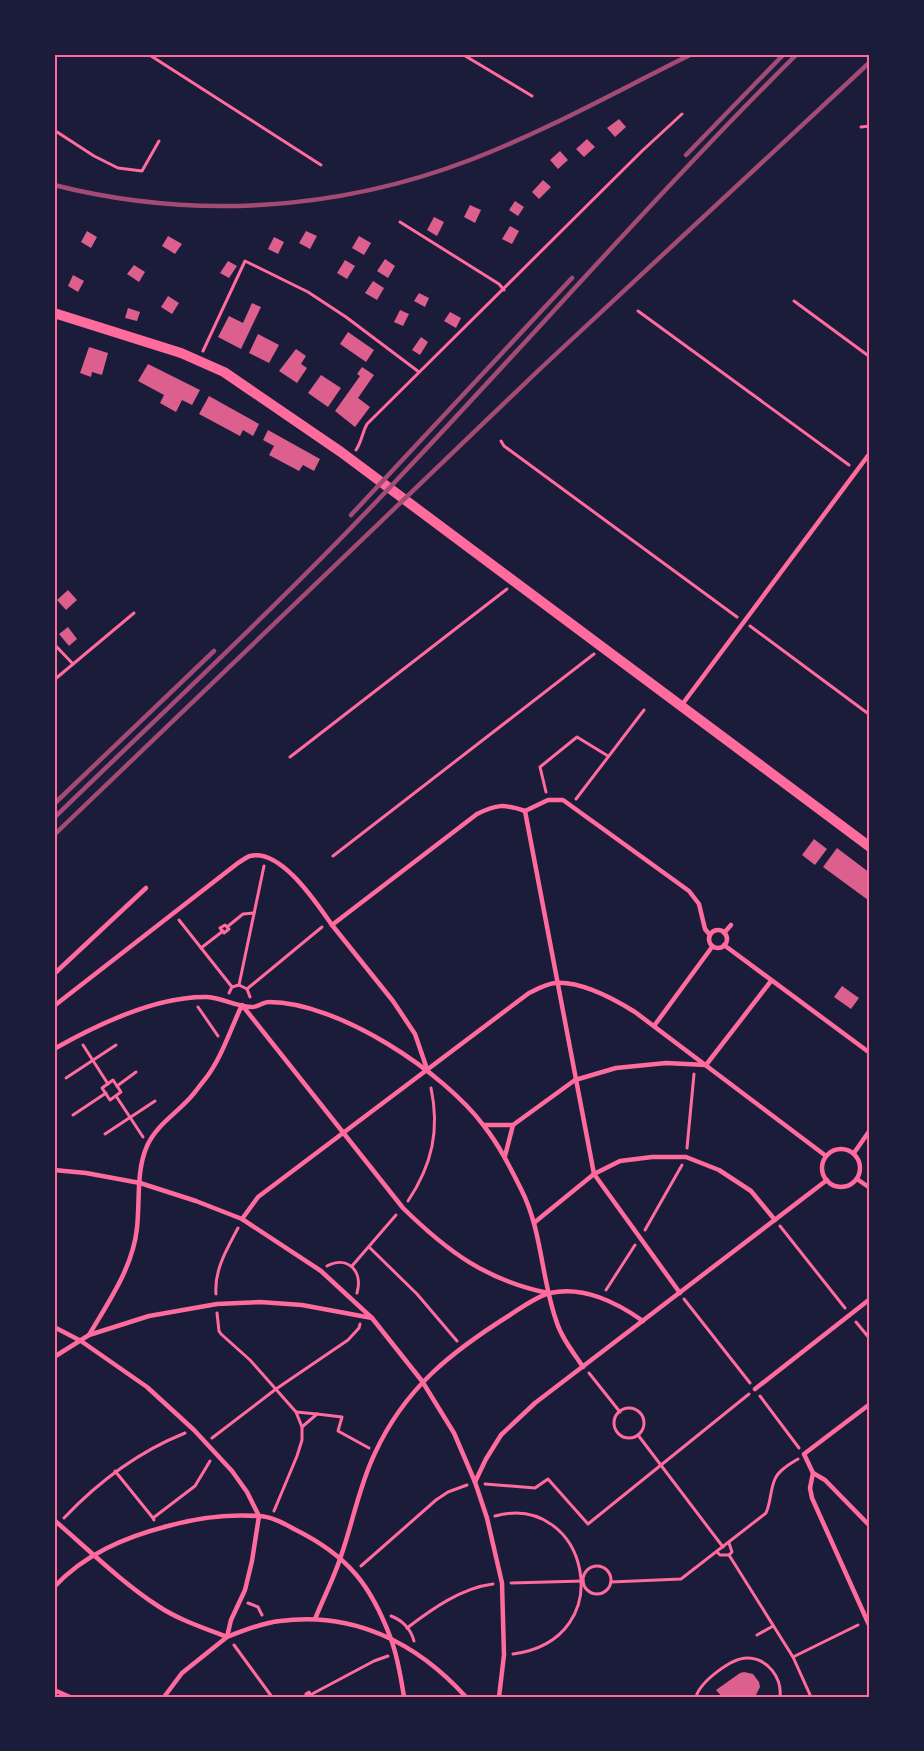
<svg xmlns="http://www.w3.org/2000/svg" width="924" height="1751" font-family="Jost,sans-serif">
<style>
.building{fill:#dd5f8e}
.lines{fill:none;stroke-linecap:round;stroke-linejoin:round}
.path{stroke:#ff6b9d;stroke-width:3}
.service{stroke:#ff6b9d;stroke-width:4.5}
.tertiary{stroke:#ff6b9d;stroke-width:10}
.rail{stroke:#a44b75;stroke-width:4.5}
.neatline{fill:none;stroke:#ff6b9d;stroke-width:2}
</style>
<rect width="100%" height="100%" fill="#1b1b3a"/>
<g class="building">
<path d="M619 119 626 127 615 137 607 128Z"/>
<path d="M587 139 595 147 584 157 576 149Z"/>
<path d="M560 151 568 160 558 169 550 160Z"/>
<path d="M543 180 551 187 539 199 532 192Z"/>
<path d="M515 201 524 207 518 216 509 210Z"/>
<path d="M470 205 481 210 475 223 464 217Z"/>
<path d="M434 217 444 222 437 236 427 230Z"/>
<path d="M510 226 519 231 512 244 502 239Z"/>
<path d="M87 231 97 237 91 248 81 242Z"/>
<path d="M306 231 317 236 310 249 299 243Z"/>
<path d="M168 236 182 244 175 254 162 246Z"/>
<path d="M359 236 371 243 364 255 352 248Z"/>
<path d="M274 237 284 242 278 254 268 249Z"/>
<path d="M385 259 395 266 388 278 377 271Z"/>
<path d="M345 260 355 266 347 279 337 273Z"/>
<path d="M228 261 237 266 229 278 220 273Z"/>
<path d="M134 265 145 272 139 282 127 274Z"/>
<path d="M73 275 84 281 78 292 68 286Z"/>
<path d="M373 281 384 288 377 300 365 293Z"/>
<path d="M419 293 429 298 425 307 414 301Z"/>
<path d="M168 296 179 303 172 314 161 307Z"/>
<path d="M252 303 261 307 241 349 218 337 229 316 243 323Z"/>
<path d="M128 308 140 312 137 321 125 318Z"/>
<path d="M400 310 409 314 403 326 394 322Z"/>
<path d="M450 312 461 318 456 328 444 321Z"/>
<path d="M348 332 374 350 366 362 340 344Z"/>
<path d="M258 334 279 345 269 363 249 353Z"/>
<path d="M421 337 428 342 420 355 412 350Z"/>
<path d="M89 347 108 353 102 375 92 372 91 377 80 373Z"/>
<path d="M296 349 306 356 301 364 307 368 297 383 279 371Z"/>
<path d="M148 364 200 390 192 405 182 400 176 412 160 403 164 395 138 381Z"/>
<path d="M362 367 374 375 358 398 370 407 355 427 335 411 360 376 357 374Z"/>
<path d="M321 375 341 388 328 407 308 393Z"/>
<path d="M209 396 259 424 253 436 243 430 240 436 199 414Z"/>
<path d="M268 430 320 459 314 471 303 465 299 471 269 455 274 446 263 440Z"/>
<path d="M68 590 77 600 66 610 57 600Z"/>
<path d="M68 627 77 639 69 646 59 634Z"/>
<path d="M814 839 827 849 815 865 802 855Z"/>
<path d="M837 848 870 873V898L868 900 823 867Z"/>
<path d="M842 986 859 998 851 1009 834 997Z"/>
<path d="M744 1672 753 1674 759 1682 760 1687 756 1695 753 1697H722L716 1690 740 1673Z"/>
</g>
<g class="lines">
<g class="path">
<path d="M148 54 321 165"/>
<path d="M462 54 532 96"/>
<path d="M861 127 870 126"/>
<path d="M54 130 94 156 118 168 142 171 159 141"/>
<path d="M400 222 499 284 504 290"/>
<path d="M794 301 870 357"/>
<path d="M638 311 849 465"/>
<path d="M203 351 245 261 308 292 346 317 419 372"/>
<path d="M501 441 504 446 737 617"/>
<path d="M356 450C362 441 362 433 367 424L642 151 682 114"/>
<path d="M750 626 870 715"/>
<path d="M54 644 73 664"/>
<path d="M54 680 134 613"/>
<path d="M290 757 507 589"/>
<path d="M546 792 540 767 577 737 608 756"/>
<path d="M576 799 644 710"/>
<path d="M333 856 594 654"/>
<path d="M179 920 232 987"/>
<path d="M225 925 229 929 224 933 220 928Z"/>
<path d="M227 927 243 914 254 913"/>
<path d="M201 948 223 931"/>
<path d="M239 985 264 866"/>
<path d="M247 989 322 927"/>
<path d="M229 993 232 987 239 985 247 989 250 997"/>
<path d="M198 1007 218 1036"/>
<path d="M83 1045 108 1084"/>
<path d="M66 1078 116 1045"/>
<path d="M113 1080 121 1092 110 1100 102 1088Z"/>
<path d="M117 1086 136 1072"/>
<path d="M116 1096 143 1137"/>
<path d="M73 1115 106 1093"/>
<path d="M105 1134 155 1101"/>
<path d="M687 1148 694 1074"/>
<path d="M408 1201C432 1165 440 1130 431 1088"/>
<path d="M780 1226 845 1308"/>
<path d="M645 1230 682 1165"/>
<path d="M369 1247 417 1294 457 1341"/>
<path d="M327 1266C349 1255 363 1272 357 1293"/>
<path d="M352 1266 396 1215"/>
<path d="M606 1290 635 1245"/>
<path d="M216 1294C214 1270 227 1249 238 1228"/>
<path d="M684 1299 750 1383"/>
<path d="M217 1313 219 1331 221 1334 250 1360 296 1412 302 1427V1440L297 1456 274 1511"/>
<path d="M856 1322 870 1339"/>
<path d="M589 1373 620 1412"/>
<path d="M760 1396 799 1448"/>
<circle cx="629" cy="1423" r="15"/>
<path d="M296 1412 317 1414"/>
<path d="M302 1427 317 1414 342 1417 338 1431 369 1448"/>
<path d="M638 1435 723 1547"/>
<path d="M212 1438 276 1389 348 1340 359 1328 360 1324"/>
<path d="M115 1471 153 1518"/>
<path d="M485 1484 535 1488 548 1479 588 1524 749 1394"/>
<path d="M495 1516C587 1491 623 1639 513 1654"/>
<path d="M64 1518C99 1481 138 1452 185 1433"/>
<path d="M154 1520 153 1518 195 1486 210 1461"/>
<path d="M717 1552 720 1555H729L732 1552 729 1543"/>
<path d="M729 1555 793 1657 811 1697"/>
<path d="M361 1566 436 1500 448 1492 467 1485"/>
<circle cx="597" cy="1580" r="14"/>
<path d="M611 1582 681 1579 766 1513C771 1502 770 1490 775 1479 779 1470 790 1464 798 1459"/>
<path d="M511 1583 583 1581"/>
<path d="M248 1603 258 1607 262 1615"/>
<path d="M391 1616C402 1620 411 1629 414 1641"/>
<path d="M407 1628C432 1609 461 1588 493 1584"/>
<path d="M757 1635 773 1626"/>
<path d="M234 1645 272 1697"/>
<path d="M793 1657 858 1625"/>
<path d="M312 1694 374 1661 388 1656"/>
<path d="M306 1697V1694L309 1692 312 1697"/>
<path d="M696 1697C700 1682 731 1658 747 1658 768 1658 782 1678 780 1697"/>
</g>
<g class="service">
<path d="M281 54H286"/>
<path d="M681 706 870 453"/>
<path d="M525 811 548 800H563L689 891 699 904 705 929 710 935"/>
<path d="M332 925 393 1001 415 1034 427 1069"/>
<circle cx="718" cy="939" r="9"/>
<path d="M724 933 731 925"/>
<path d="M724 945 870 1053"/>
<path d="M54 974 146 888"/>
<path d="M54 1006 238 863C242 861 246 857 250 856 281 848 317 904 332 925L477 814C497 804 504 804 525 811L594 1174 680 1293"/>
<path d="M654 1026 712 947"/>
<path d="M54 1049C98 1024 156 996 207 997 223 998 237 1007 252 1007 258 1007 263 1002 269 1002 338 1002 444 1072 484 1126 499 1145 510 1167 521 1189 542 1230 541 1277 556 1320 561 1337 573 1352 583 1367"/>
<path d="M484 1125H513"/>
<circle cx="841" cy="1168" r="19"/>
<path d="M854 1153 870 1130"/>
<path d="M505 1156 513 1125 575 1080 616 1068 666 1063 706 1065 771 981"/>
<path d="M54 1170 86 1173 140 1183 196 1201 242 1219 321 1271 372 1318 422 1381 454 1433 475 1482 487 1518 502 1583 504 1655 499 1697"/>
<path d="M857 1179 870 1188"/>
<path d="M242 1219 258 1197 529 993C537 989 546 984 555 983 581 981 614 999 635 1012L826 1156"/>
<path d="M535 1222 594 1174 620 1161 652 1157H686L719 1170 751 1191 775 1220"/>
<path d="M54 1327 81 1341 147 1387 194 1430 232 1471 247 1492 259 1516 252 1561 245 1590 231 1620 227 1637 182 1673 164 1697"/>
<path d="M89 1335C109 1301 133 1267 137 1228 140 1201 136 1171 147 1146 156 1126 174 1115 189 1099 195 1093 200 1085 206 1078 222 1057 231 1028 242 1005L403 1208C448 1252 486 1280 548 1293"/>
<path d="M54 1357 89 1335 149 1316 217 1304 260 1302 302 1305 372 1318"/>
<path d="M755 1389 870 1299"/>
<path d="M870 1404 804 1454 813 1473 825 1480 870 1526"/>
<path d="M813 1473 810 1488 812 1498 870 1627"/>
<path d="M475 1482 486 1459 501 1435 535 1403 827 1180"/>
<path d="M54 1520C88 1549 121 1582 158 1606 179 1620 204 1628 227 1637 244 1630 262 1623 280 1621 354 1611 417 1643 466 1697"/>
<path d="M54 1587C85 1554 125 1537 168 1526 196 1518 228 1514 258 1516 271 1516 285 1524 296 1530 348 1556 371 1585 391 1639 398 1658 401 1678 404 1697"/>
<path d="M315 1619C323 1599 334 1578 341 1556 353 1522 359 1486 375 1453 405 1388 451 1352 510 1315 521 1308 537 1296 550 1293 584 1286 616 1302 643 1321"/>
<path d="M54 1690 70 1697"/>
</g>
<path class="tertiary" d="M54 313 181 353 224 372 341 452 870 847"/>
<g class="rail">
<path d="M686 155 784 54"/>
<path d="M54 185C192 220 337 211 470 160 546 131 619 90 692 54"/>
<path d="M351 515 572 278"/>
<path d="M54 804 214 651"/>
<path d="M54 818C168 707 285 599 394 483 529 341 658 192 797 54"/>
<path d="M54 835 541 368 870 62"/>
</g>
</g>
<rect width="924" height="1751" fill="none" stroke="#1b1b3a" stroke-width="111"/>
<rect x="56" y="56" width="812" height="1640" class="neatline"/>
</svg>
